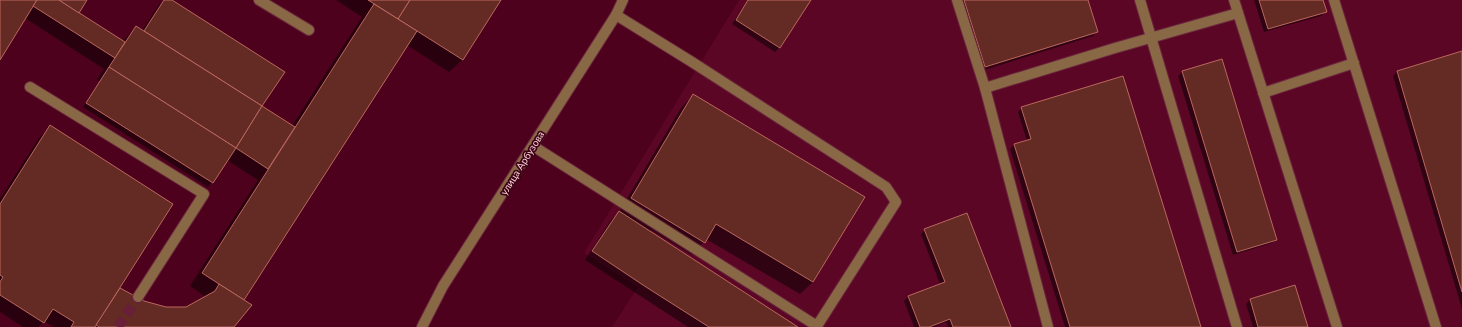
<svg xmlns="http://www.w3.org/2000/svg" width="1462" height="327" font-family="Lato,sans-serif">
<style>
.built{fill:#5b0625}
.shadow{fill:#0007}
.building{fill:#642a24;stroke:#ba685e}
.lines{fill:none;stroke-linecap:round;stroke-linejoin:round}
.minor-tunnel{stroke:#672038;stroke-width:10;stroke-dasharray:10 5;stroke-linecap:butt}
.minor-casing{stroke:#6c263d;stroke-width:12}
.minor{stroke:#896845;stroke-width:10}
.labels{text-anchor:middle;stroke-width:3.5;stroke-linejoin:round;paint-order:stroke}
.street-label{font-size:10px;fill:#fccdd4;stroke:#3b0315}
</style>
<rect width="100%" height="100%" fill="#4d011c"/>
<path class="built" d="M739 0H1462V327H612L638 287 584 253Z"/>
<g class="shadow">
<path d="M0 0H86L78 13 122 42 136 27 142 31 158 6 164 0H170L283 72 261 107 292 126 362 17 336 0H500L462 60 449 72 407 45 244 300 232 327H54L44 321 38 327H23L0 312V199L39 138 50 127 116 292 120 289 144 301 165 308H186L206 297 190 286 258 180 227 160 208 187 83 107 100 81 97 80 104 69 25 18 0 58Z"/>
<path d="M748 0H810L779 48 775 52 732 24Z"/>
<path d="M959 0H1087L1097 31 1093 36 981 71Z"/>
<path d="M1254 0H1322L1325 12 1321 16 1264 32Z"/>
<path d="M1462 52V309L1393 76 1397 72Z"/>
<path d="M1222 60 1276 239 1272 243 1233 255 1178 76 1182 72Z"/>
<path d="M693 95 863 197 813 282 800 294 706 239 692 255 651 230 650 232 796 327H688L585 260 611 220 619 212 681 108Z"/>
<path d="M1022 108 1200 327H1065L1010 149 1014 145 1027 141 1018 112Z"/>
<path d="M925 230 1010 327H948L946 322 934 327H914L904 301 908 297 940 284 921 234Z"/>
<path d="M1294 286 1307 327H1253L1246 304 1250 300Z"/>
</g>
<g class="building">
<path d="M0 0H37L0 60Z"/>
<path d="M37 0H59L125 42 115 58 33 6Z"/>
<path d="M59 0H87L79 13Z"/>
<path d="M164 0H172L285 72 262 106 144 31Z"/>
<path d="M368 0H410L398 19Z"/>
<path d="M410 0H501L463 60 398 19Z"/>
<path d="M748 0H811L780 48 736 20Z"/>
<path d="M964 0H1088L1098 32 985 67Z"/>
<path d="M1259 0H1323L1327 12 1268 29Z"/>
<path d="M374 4 417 31 244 300 202 273Z"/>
<path d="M136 26 262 106 236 148 109 67Z"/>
<path d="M1462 51V292L1397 71Z"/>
<path d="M1222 59 1277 240 1237 252 1182 71Z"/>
<path d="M109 67 236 148 213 183 86 103Z"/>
<path d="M1123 76 1201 327H1070L1014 144 1031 139 1021 107Z"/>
<path d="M693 94 865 197 813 282 716 224 705 243 631 198Z"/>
<path d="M262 106 295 127 268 169 236 148Z"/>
<path d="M50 125 173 204 95 327H71L74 322 53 309 44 323 0 295V282L3 277 0 275V204Z"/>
<path d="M619 211 798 327H709L646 287 592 251Z"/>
<path d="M967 213 1011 327H953L950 319 929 327H920L908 296 945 282 924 229Z"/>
<path d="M219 284 252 305 234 327H99L96 325 120 288 144 301 166 307H186L215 291Z"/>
<path d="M1295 285 1308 327H1258L1250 299Z"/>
</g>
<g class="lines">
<path class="minor-tunnel" d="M118 327 138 297"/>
<g class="minor-casing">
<g id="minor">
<path d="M259 0 309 30"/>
<path d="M957 0 985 88 1048 327"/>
<path d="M1140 0 1237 327"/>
<path d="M1234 0 1337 327"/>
<path d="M1334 0 1436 327"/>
<path d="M30 87 204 194 138 297"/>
<path d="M985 88 1115 48 1238 13"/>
<path d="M1263 93 1354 63"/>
<path d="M533 146 817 326 896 202 886 187 692 62 616 15"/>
<path d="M422 327 443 286 616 15 623 0"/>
</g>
</g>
<use href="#minor" class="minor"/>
</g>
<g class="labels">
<g class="street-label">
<text transform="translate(522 163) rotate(-58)" y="4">улица Арбузова</text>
</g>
</g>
</svg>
